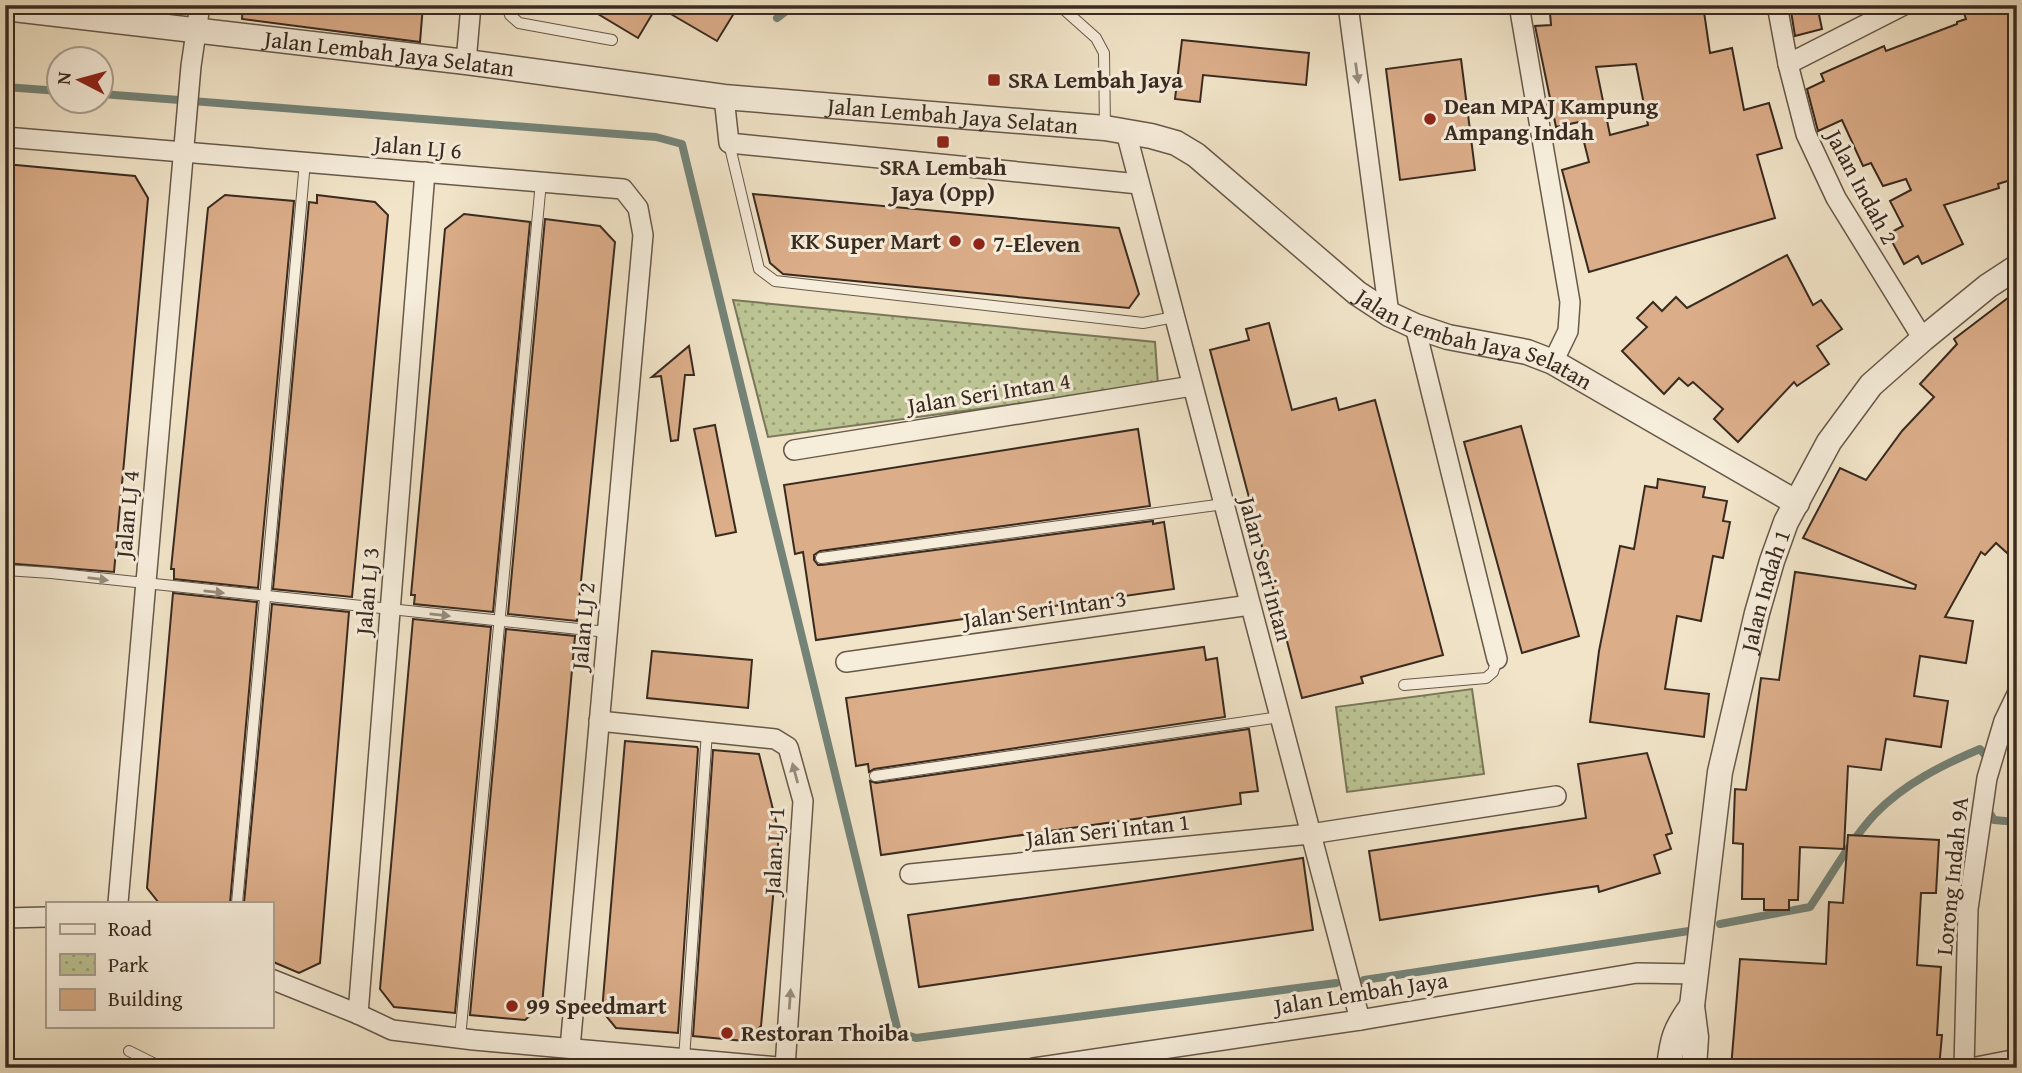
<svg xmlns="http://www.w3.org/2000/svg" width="2022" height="1073" font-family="'Gentium Book Plus',serif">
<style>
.park{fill:url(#park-dots);stroke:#7a775a;stroke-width:2}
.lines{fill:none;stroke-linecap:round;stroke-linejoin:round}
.stream{stroke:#748378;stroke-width:8}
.building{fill:#dbad89;stroke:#392a20;stroke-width:2;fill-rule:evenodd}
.service-casing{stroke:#67584a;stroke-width:12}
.minor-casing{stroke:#67584a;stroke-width:22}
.tertiary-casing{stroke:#67584a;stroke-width:27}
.service{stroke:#f6eddb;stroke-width:10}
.minor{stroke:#f6eddb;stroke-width:19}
.tertiary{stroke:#f6eddb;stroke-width:24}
.oneway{fill:#988c7e}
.poi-dot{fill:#8f2418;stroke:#f6eddb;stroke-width:2.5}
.labels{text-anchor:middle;stroke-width:6;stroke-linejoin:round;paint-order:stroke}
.street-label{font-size:23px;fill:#392a20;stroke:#f6eddb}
.poi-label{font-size:23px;font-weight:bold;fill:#392a20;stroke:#f6eddb;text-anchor:start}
</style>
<defs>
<pattern id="park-dots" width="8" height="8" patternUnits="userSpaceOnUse" patternTransform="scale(1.75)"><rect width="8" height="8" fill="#bcc494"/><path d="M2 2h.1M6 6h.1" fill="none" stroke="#9a9f78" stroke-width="1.8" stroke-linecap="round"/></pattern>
</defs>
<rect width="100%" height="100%" fill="#f1e4c8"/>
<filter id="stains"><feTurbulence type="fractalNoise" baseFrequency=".00286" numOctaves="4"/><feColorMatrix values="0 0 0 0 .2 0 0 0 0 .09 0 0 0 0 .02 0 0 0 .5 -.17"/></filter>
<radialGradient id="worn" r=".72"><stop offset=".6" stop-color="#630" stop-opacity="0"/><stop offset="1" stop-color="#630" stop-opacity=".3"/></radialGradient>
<g class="park">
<path d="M733 300 1155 342 1158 385 768 437Z"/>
<path d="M1472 689 1484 774 1347 792 1336 707Z"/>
</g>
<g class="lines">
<g class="stream">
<path d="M777 18 794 5"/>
<path d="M5 87 60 91"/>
<path d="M102 94 656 137 682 144 898 1032 916 1038 1336 983"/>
<path d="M1987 809 1994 820 2017 822"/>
<path d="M1720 924 1810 907C1831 876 1850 841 1875 814 1904 784 1942 765 1980 749L1989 760"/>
<path d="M1364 980 1689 931"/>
</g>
</g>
<g class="building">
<path d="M243 5H423L420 42 242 19Z"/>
<path d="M583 5H739L717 41 657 6 638 38Z"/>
<path d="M1668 5H1703L1710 53 1732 48 1744 110 1769 103 1782 148 1757 155 1775 218 1589 272 1562 170 1589 162 1579 122 1556 127 1535 26 1551 25 1550 13 1625 6 1626 12ZM1636 64 1648 125 1610 135 1596 67Z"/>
<path d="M1790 5H1817L1822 29 1795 36Z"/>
<path d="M1974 5H2017V178L1998 184 1999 188 1944 205 1963 244 1922 264 1918 256 1904 264 1888 234 1903 226 1890 201 1911 190 1906 179 1883 186 1871 163 1863 166 1842 120 1818 131 1807 89 1824 81 1821 74 1884 46 1886 51 1957 24V22L1966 19 1963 10Z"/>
<path d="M1182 40 1309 53 1306 85 1203 75 1200 102 1175 99Z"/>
<path d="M1461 59 1475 170 1400 180 1386 69Z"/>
<path d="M5 164 135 176 148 198 114 572 5 563Z"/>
<path d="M753 194 1119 228 1139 294 1129 308 783 274 770 263Z"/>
<path d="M225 195 294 201 258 588 174 579V569H171L208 208Z"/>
<path d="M317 195 375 202 388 215 352 597 273 589 309 202 317 203Z"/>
<path d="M464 214 530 222 493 612 414 604 415 595H411L445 229Z"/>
<path d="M545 219 600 226 615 242 577 621 508 614Z"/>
<path d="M1787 255 1813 305 1821 300 1842 329 1817 346 1829 364 1797 386 1794 382 1738 442 1714 419 1723 409 1693 382 1688 386 1679 378 1664 394 1622 351 1647 327 1637 318 1653 302 1662 311 1676 297 1687 308Z"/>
<path d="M2017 291V430L2008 440 2017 449V562L1996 543 1985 555 1981 552 1945 617 1973 621 1966 663 1920 656 1914 696 1948 701 1941 747 1886 739 1881 770 1848 766 1844 849 1800 847 1798 900H1789V910H1764V899H1742L1743 844 1733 843 1735 789 1746 790 1761 678 1779 680 1795 572 1915 589 1916 585 1803 538 1840 468 1866 480 1902 431 1934 397 1920 384 1957 344 1954 339Z"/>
<path d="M1269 323 1292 410 1336 398 1339 410 1375 400 1443 655 1361 677 1363 683 1302 698 1210 350 1249 340 1246 329Z"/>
<path d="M689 346 694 375H685L678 440 671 441 661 376 652 377Z"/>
<path d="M715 425 736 532 716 536 694 429Z"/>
<path d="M1521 426 1579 636 1522 653 1464 442Z"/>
<path d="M1138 429 1150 506 820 551 814 555V560L818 565H822L1153 521V524L1164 522 1174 589 816 640 803 552 795 554 784 485Z"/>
<path d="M1658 479 1705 487 1703 497 1727 501 1723 521 1730 522 1723 558 1713 556 1701 621 1677 616 1665 689 1709 694 1704 737 1590 722 1599 651 1620 546 1634 549 1645 486 1657 488Z"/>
<path d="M173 593 257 602 230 903H159L147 888Z"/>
<path d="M272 604 349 612 320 963 299 973 271 961V903H244Z"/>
<path d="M413 619 491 627 455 1013 394 1007 380 989Z"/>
<path d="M506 629 575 636 542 1005 525 1020 470 1015Z"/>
<path d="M1204 647 1206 660 1217 658 1225 717 874 769 869 772 868 764 856 766 846 698Z"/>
<path d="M652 651 752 660 748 708 647 698Z"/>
<path d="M1249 729 1258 791 1240 793 1241 804 881 855 870 781 876 783Z"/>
<path d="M625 741 697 747 698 749 678 1033 616 1028 602 1011Z"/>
<path d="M713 750 759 754 779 833 761 1026 744 1041 693 1036Z"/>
<path d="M1647 753 1672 833 1666 835 1671 849 1654 855 1660 873 1599 892 1598 886 1380 920 1369 851 1586 818 1578 764Z"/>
<path d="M1848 835 1939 840 1936 893H1921L1917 965 1941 967 1937 1035H1942L1939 1068H1731L1740 959 1826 964 1829 902 1843 903Z"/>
<path d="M1303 858 1313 930 919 987 908 915Z"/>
</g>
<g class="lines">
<g class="service-casing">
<g id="service">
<path d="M507 5 510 15 519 23 612 40"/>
<path d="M1059 5 1096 38 1104 53 1105 128"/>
<path d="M729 143 759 269 775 281 1143 323 1174 317"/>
<path d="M821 558 1224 504"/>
<path d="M5 570 51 573 607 632"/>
<path d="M1404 685 1486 678 1493 672 1497 659"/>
<path d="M875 776 1280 717"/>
<path d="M237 903 305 162"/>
<path d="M460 1038 541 182"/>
<path d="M129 1051 163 1068"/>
<path d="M684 1059 707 732"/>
<path d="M1453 1068H1468"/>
</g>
</g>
<g class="minor-casing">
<g id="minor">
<path d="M1348 5 1389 314"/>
<path d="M1519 5 1570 302 1568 331 1553 362"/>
<path d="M1777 5 1788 64 1806 134 1836 198 1923 339"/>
<path d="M466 62 471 5"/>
<path d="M1788 64 1904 5"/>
<path d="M724 97 729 143 1139 184"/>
<path d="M1126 132 1360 1020"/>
<path d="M5 137 623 189 638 208 643 235 570 1048"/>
<path d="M1415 326 1497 659"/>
<path d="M794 450 1192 386"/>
<path d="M846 662 1250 605"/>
<path d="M599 721 775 739 788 747 803 801 785 1067"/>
<path d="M910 874 1310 834 1556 796"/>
<path d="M118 903 191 66 200 5"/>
<path d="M5 918 47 917"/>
<path d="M271 979 358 1014 392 1030 474 1040 789 1068"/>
<path d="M358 1014 425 172"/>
<path d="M1034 1068 1360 1020 1637 973 1697 974"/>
<path d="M1964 1068 1968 909 1987 778 2004 721 2017 694"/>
<path d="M1971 1068 2017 1059"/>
</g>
</g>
<g class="tertiary-casing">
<g id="tertiary">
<path id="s1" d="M5 8 466 62 724 97 1105 128 1151 136 1176 143 1196 155 1357 293 1389 314 1415 326 1448 337 1527 352 1553 362 1797 503"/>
<path d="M1669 1068C1672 1039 1675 1029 1692 1006"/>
<path id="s2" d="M1694 1068 1696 1037 1692 1006 1720 772 1757 613 1772 561 1786 522 1829 442 1871 385 1923 339 1988 286 2017 267"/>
</g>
</g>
<use href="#service" class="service"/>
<use href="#minor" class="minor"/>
<use href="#tertiary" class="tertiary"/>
</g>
<defs><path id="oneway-solid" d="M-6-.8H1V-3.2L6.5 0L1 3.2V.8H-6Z" transform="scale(1.75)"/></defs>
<g class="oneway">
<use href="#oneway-solid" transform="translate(1357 73) rotate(82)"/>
<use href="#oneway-solid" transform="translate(98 579) rotate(7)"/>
<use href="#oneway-solid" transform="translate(214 592) rotate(6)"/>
<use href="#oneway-solid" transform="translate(440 615) rotate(6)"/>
<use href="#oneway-solid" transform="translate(795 773) rotate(-105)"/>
<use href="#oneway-solid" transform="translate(790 999) rotate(-86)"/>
</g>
<g class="poi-dot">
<rect x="987" y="73" width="14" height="14" rx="3.5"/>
<circle cx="1430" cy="119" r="7"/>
<rect x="936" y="135" width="14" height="14" rx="3.5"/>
<circle cx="955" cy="241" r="7"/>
<circle cx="979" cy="244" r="7"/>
<circle cx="512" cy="1006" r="7"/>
<circle cx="727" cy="1033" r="7"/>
</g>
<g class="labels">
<g class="street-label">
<text dy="8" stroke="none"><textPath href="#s1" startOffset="387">Jalan Lembah Jaya Selatan</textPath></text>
<text dy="8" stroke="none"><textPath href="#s1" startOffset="954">Jalan Lembah Jaya Selatan</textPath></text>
<text transform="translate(418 147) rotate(5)" y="8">Jalan LJ 6</text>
<text transform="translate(1862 187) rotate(62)" y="8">Jalan Indah 2</text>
<text dy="8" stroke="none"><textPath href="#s1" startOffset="1542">Jalan Lembah Jaya Selatan</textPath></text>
<text transform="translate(989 393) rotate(-9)" y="8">Jalan Seri Intan 4</text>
<text transform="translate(127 514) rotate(-85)" y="8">Jalan LJ 4</text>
<text transform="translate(1266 569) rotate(75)" y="8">Jalan Seri Intan</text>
<text transform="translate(367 591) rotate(-85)" y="8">Jalan LJ 3</text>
<text dy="8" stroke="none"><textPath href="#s2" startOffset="485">Jalan Indah 1</textPath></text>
<text transform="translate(1045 609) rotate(-8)" y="8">Jalan Seri Intan 3</text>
<text transform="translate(583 626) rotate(-85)" y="8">Jalan LJ 2</text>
<text transform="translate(1108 830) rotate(-6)" y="8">Jalan Seri Intan 1</text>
<text transform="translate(774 851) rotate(-87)" y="8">Jalan LJ 1</text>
<text transform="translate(1952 876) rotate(-84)" y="8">Lorong Indah 9A</text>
<text transform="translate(1361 993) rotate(-9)" y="8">Jalan Lembah Jaya</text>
</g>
<g class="poi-label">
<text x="1008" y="88">SRA Lembah Jaya</text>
<text x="1444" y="114">Dean MPAJ Kampung<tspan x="1444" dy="26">Ampang Indah</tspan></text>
<text x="943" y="175" text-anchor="middle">SRA Lembah<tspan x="943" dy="26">Jaya (Opp)</tspan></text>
<text x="941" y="249" text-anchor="end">KK Super Mart</text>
<text x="993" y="252">7-Eleven</text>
<text x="526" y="1014">99 Speedmart</text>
<text x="741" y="1041">Restoran Thoiba</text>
</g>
</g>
<rect width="2022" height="1073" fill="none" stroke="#f1e4c8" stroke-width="28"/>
<rect x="7" y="7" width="2008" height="1059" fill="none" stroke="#392a20" stroke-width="3.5"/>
<rect x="14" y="14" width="1994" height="1045" fill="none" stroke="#392a20" stroke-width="2"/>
<rect x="46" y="902" width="228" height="126" fill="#f6eddb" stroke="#aa9f90" stroke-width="2"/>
<rect x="60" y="924" width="35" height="10" fill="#f6eddb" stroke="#aa9f90" stroke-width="2"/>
<text x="108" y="936" font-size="21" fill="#392a20">Road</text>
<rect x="60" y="954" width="35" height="21" fill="url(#park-dots)" stroke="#aa9f90" stroke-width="2"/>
<text x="108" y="972" font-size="21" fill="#392a20">Park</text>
<rect x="60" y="989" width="35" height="21" fill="#dbad89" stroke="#aa9f90" stroke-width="2"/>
<text x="108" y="1006" font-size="21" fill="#392a20">Building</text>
<g transform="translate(80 80) rotate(276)"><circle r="33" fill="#f6eddb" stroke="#aa9f90" stroke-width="2"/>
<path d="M0-5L12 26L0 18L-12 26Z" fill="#8f2418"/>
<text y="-10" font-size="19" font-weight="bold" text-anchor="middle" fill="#392a20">N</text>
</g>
<rect width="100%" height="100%" filter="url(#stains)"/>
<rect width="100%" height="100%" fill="url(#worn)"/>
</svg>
